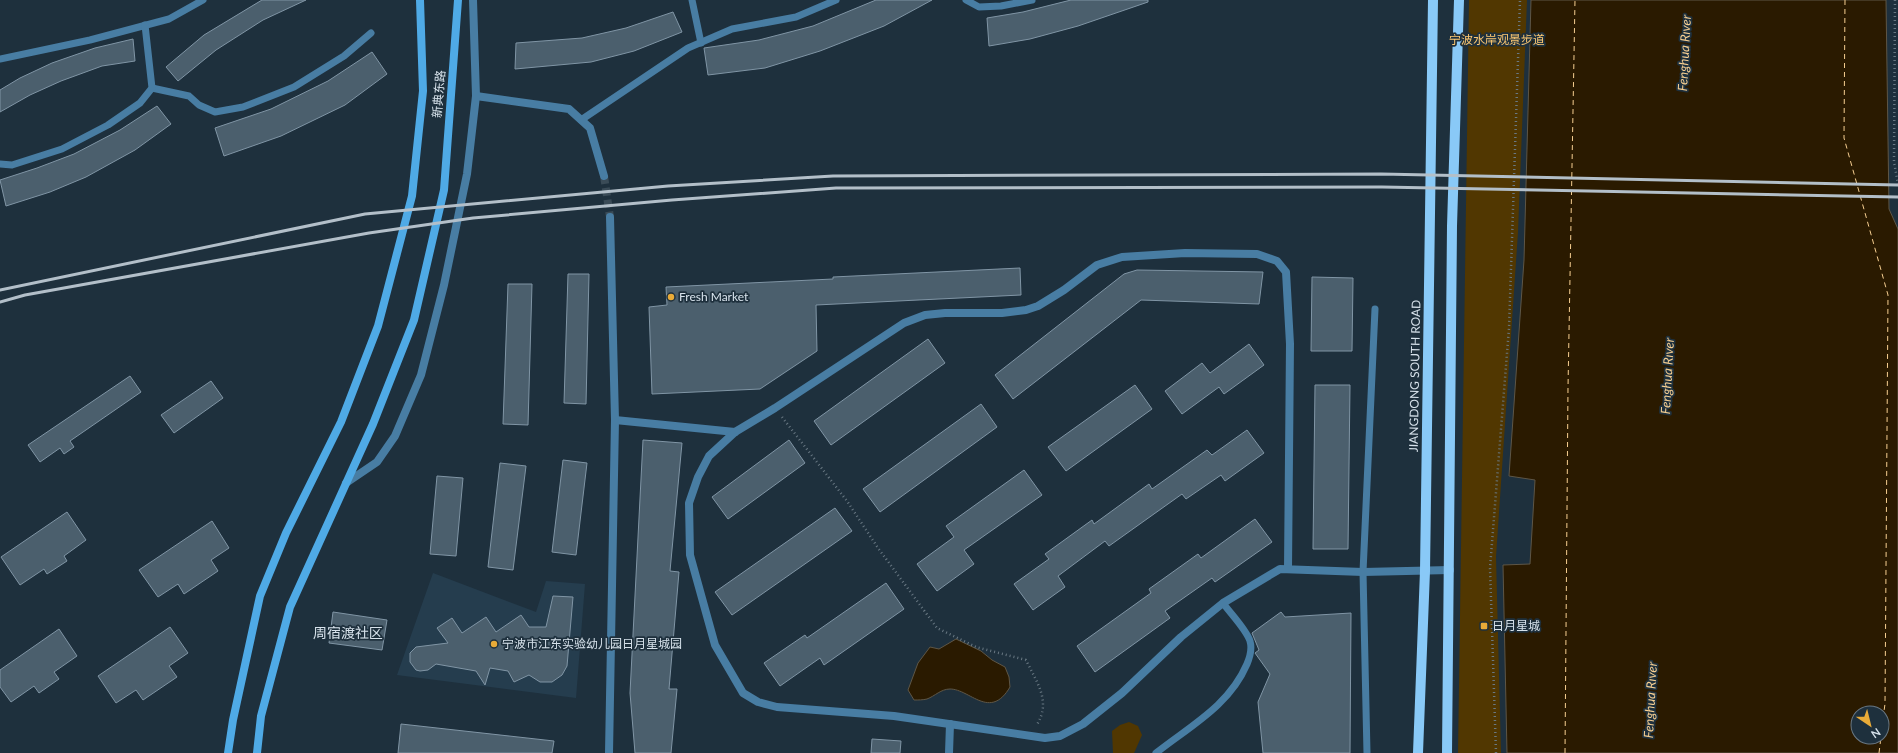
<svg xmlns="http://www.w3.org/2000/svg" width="1898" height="753" font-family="Lato,'Noto Sans SC',sans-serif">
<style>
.built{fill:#253d4e}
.green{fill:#513701}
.water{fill:#2a1a00;stroke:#5e5646;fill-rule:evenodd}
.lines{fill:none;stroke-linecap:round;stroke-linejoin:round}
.ferry{stroke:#f7cf91;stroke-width:1;stroke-dasharray:5 4;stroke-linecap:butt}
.building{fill:#4b5f6d;stroke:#8095a5}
.street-tunnel{stroke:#3a4b57;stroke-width:8;stroke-dasharray:8 4;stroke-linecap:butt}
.path{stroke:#697883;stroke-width:2.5;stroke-dasharray:1 3;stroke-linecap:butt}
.lane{stroke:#487da3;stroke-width:7}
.street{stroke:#487da3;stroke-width:8}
.secondary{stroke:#4faae6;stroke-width:8}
.primary{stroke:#89c9f7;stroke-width:10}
.rail{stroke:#b3bfc9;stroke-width:3}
.poi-dot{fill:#e9ab38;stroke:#1e303d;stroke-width:1.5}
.labels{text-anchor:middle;stroke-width:3.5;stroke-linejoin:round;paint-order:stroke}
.park-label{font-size:12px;fill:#fec972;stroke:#1e303d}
.street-label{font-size:12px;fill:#d7e2eb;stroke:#1e303d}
.poi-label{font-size:12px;fill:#d7e2eb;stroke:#1e303d;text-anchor:start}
.water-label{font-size:13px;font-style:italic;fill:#f7cf91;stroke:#1e303d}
.quarter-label{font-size:14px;fill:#d7e2eb;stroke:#1e303d}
</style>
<rect width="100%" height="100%" fill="#1e303d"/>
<path class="built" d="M433 573 536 612 546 581 585 584 576 698 397 675Z"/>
<g class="green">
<path d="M1469 0H1527L1518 232 1496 557 1501 753H1458Z"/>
<path d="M1129 722 1138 726 1142 735 1135 751 1134 753H1113L1112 731 1120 725Z"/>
</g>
<g class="water">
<path d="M1531 0H1886L1889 209 1898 229V753H1507L1503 565 1530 564 1535 480 1509 476 1524 260ZM1858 713H1882V737H1858Z"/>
<path d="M956 639 981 651 992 660 1005 667 1009 677 1010 687C990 721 970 689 950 689 941 689 935 696 927 699 923 700 918 700 914 700L908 690 918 663 930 647 939 649Z"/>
</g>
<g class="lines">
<g class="ferry">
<path d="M1845 0 1844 138 1888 295 1885 704 1882 726"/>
<path d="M1565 753 1568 388 1575 0"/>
<path d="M1879 753 1881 737"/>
</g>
</g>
<g class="building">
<path d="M262 0H306L263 20 216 50 178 81 166 67 204 35Z"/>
<path d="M876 0H932L884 26 820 51 765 68 708 75 704 48 759 40 813 26Z"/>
<path d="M1071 0H1148V2L1078 26 1030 39 989 46 987 18 1023 12Z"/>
<path d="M673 12 682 32 634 51 591 62 515 69 516 43 582 38 626 28Z"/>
<path d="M133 39 135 61 102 66 61 81 30 95 0 112V90L20 78 52 63 95 48Z"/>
<path d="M372 52 387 74 345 105 281 136 224 156 215 128 271 109 328 81Z"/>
<path d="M157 106 171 124 135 150 86 177 50 192 6 206 0 180 37 168 74 154 120 130Z"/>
<path d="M1020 268 1021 295 816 305 817 351 760 389 652 394 649 307 667 305 666 287 833 279V277Z"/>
<path d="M1137 270 1263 272 1259 304 1141 300 1013 399 995 375 1124 274Z"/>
<path d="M568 274H589L586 404 564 403Z"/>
<path d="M1312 277 1353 278 1352 351H1311Z"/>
<path d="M508 284H532L528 425 503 424Z"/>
<path d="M928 339 945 363 831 445 814 421Z"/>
<path d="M1249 344 1264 365 1224 394 1219 387 1182 414 1165 391 1202 363 1210 373Z"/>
<path d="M130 376 141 392 70 441 74 447 64 454 60 448 40 462 28 445Z"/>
<path d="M211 381 223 398 174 433 161 415Z"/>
<path d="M1135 385 1152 409 1066 471 1048 447Z"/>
<path d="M1315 385H1350L1348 549H1313Z"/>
<path d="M981 404 997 427 880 512 863 489Z"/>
<path d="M1247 430 1264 453 1225 481 1221 475 1186 499 1182 494 1109 546 1105 541 1058 576 1065 587 1033 610 1014 584 1049 559 1045 554 1092 520 1094 524 1149 484 1152 489 1207 450 1212 455Z"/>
<path d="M643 440 682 443 670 571 679 572 669 689H677L671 753H635L630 693Z"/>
<path d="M789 440 805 463 728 519 712 497Z"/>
<path d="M563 460 587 463 576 555 552 552Z"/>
<path d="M500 463 526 466 513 570 488 567Z"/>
<path d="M1024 470 1042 495 964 550 974 564 937 591 917 564 954 537 946 526Z"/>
<path d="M437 476 463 478 456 556 430 554Z"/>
<path d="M835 508 852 531 732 615 715 592Z"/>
<path d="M67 512 86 540 64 556 67 561 47 574 44 569 20 585 1 557Z"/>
<path d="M1255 519 1272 542 1215 582 1212 578 1165 611 1170 618 1095 672 1077 646 1151 593 1149 589 1198 554 1201 558Z"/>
<path d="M212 521 229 548 211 560 218 571 184 594 178 584 158 597 139 570Z"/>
<path d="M886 583 904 609 824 665 820 658 780 686 764 663 805 635 807 638Z"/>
<path d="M553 596 573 597 567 666 562 675 552 682H540L529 675 514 682 508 671 490 668 485 685 476 671 436 664 428 670 420 671 416 670 410 662V653L416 647 448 643 437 628 452 618 462 633 486 617 496 632 521 615 529 627H546Z"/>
<path d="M333 612 387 620 382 650 329 643Z"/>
<path d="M1281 612 1285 617 1351 613 1350 753H1263L1258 702 1270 674 1255 653 1259 650 1252 633Z"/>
<path d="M170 627 188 653 169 666 177 677 143 700 136 690 116 703 98 676Z"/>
<path d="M59 629 77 656 54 672 59 679 39 693 34 686 11 702 0 687V670Z"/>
<path d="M401 724 554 741 552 753H398Z"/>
<path d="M872 739 901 741 900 753H871Z"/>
</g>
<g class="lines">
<path class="street-tunnel" d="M604 176 610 217"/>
<g class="path">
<path d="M1895 0 1894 162 1898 184"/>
<path d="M782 417 847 501 878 548 937 628 976 647 1026 660C1037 683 1052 702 1036 726"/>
<path d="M1496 753 1490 568 1509 328 1520 0"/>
</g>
<g class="lane">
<path d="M692 0 701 43"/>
<path d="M966 0 979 7 1001 6 1032 0"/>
<path d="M0 59 90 40 169 19 203 0"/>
<path d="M152 88 189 96 199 105 215 112 243 107 294 87 344 56 371 33"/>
<path d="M581 120 688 48 732 29 796 17 836 0"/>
<path d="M0 164 12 165 62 149 108 125 140 103 152 88 145 25"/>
<path d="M1156 753C1190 726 1229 706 1247 664 1250 657 1252 648 1250 641 1246 629 1230 613 1223 603"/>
<path d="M1367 753 1363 572 1375 309"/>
</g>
<g class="street">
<path d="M476 96 569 109 590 128 604 176"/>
<path d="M615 420 735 432"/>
<path d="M346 483 377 462 395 436 421 375 444 285 467 174 476 96 473 0"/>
<path d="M1288 569 1290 344 1286 272 1277 261 1257 254 1185 253 1122 257 1097 265 1064 290 1038 306 1026 310 1002 313H945L925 315 904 323 775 408 735 432 709 456 698 477 689 503 690 555 715 645 743 693 758 702 777 707 894 716 1045 738 1060 736 1083 724 1122 693 1181 637 1223 603 1280 569 1363 572 1450 570"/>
<path d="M609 753 615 420 610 217"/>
<path d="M949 753 950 724"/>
</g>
<g class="secondary">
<path d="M228 753 233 720 260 596 286 533 341 422 378 326 412 196 423 91 420 0"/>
<path d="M257 753 261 716 290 607 373 424 414 320 444 190 458 0"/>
</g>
<g class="primary">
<path d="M1418 753 1425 571 1433 0"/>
<path d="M1447 753 1452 226 1459 0"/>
</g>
<g class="rail">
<path d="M0 290 365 214 668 186 833 176 1381 174 1898 185"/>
<path d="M0 302 25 295 369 233 473 218 672 200 836 188 1382 187 1898 197"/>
</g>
</g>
<g class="poi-dot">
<circle cx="671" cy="297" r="4"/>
<rect x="1480" y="622" width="8" height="8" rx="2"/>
<circle cx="494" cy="644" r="4"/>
</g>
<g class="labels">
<g class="park-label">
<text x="1497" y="44">宁波水岸观景步道</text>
</g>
<g class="street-label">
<text transform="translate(439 94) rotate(-85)" y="4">新典东路</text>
<text transform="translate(1415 376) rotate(-89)" y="4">JIANGDONG SOUTH ROAD</text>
</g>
<g class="poi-label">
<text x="679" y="301">Fresh Market</text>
<text x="1492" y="630">日月星城</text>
<text x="502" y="648">宁波市江东实验幼儿园日月星城园</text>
</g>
<g class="water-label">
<text transform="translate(1684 53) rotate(-87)" y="5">Fenghua Rıver</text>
<text transform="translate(1667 376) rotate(-87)" y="5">Fenghua Rıver</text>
<text transform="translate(1650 700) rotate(-87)" y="5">Fenghua Rıver</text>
</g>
<g class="quarter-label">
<text x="348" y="638">周宿渡社区</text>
</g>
</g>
<g transform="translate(1870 725) rotate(145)"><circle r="19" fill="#1e303d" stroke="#687783"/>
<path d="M0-3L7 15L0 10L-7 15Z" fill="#e9ab38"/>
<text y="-6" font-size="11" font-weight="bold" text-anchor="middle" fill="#d7e2eb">N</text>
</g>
</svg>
